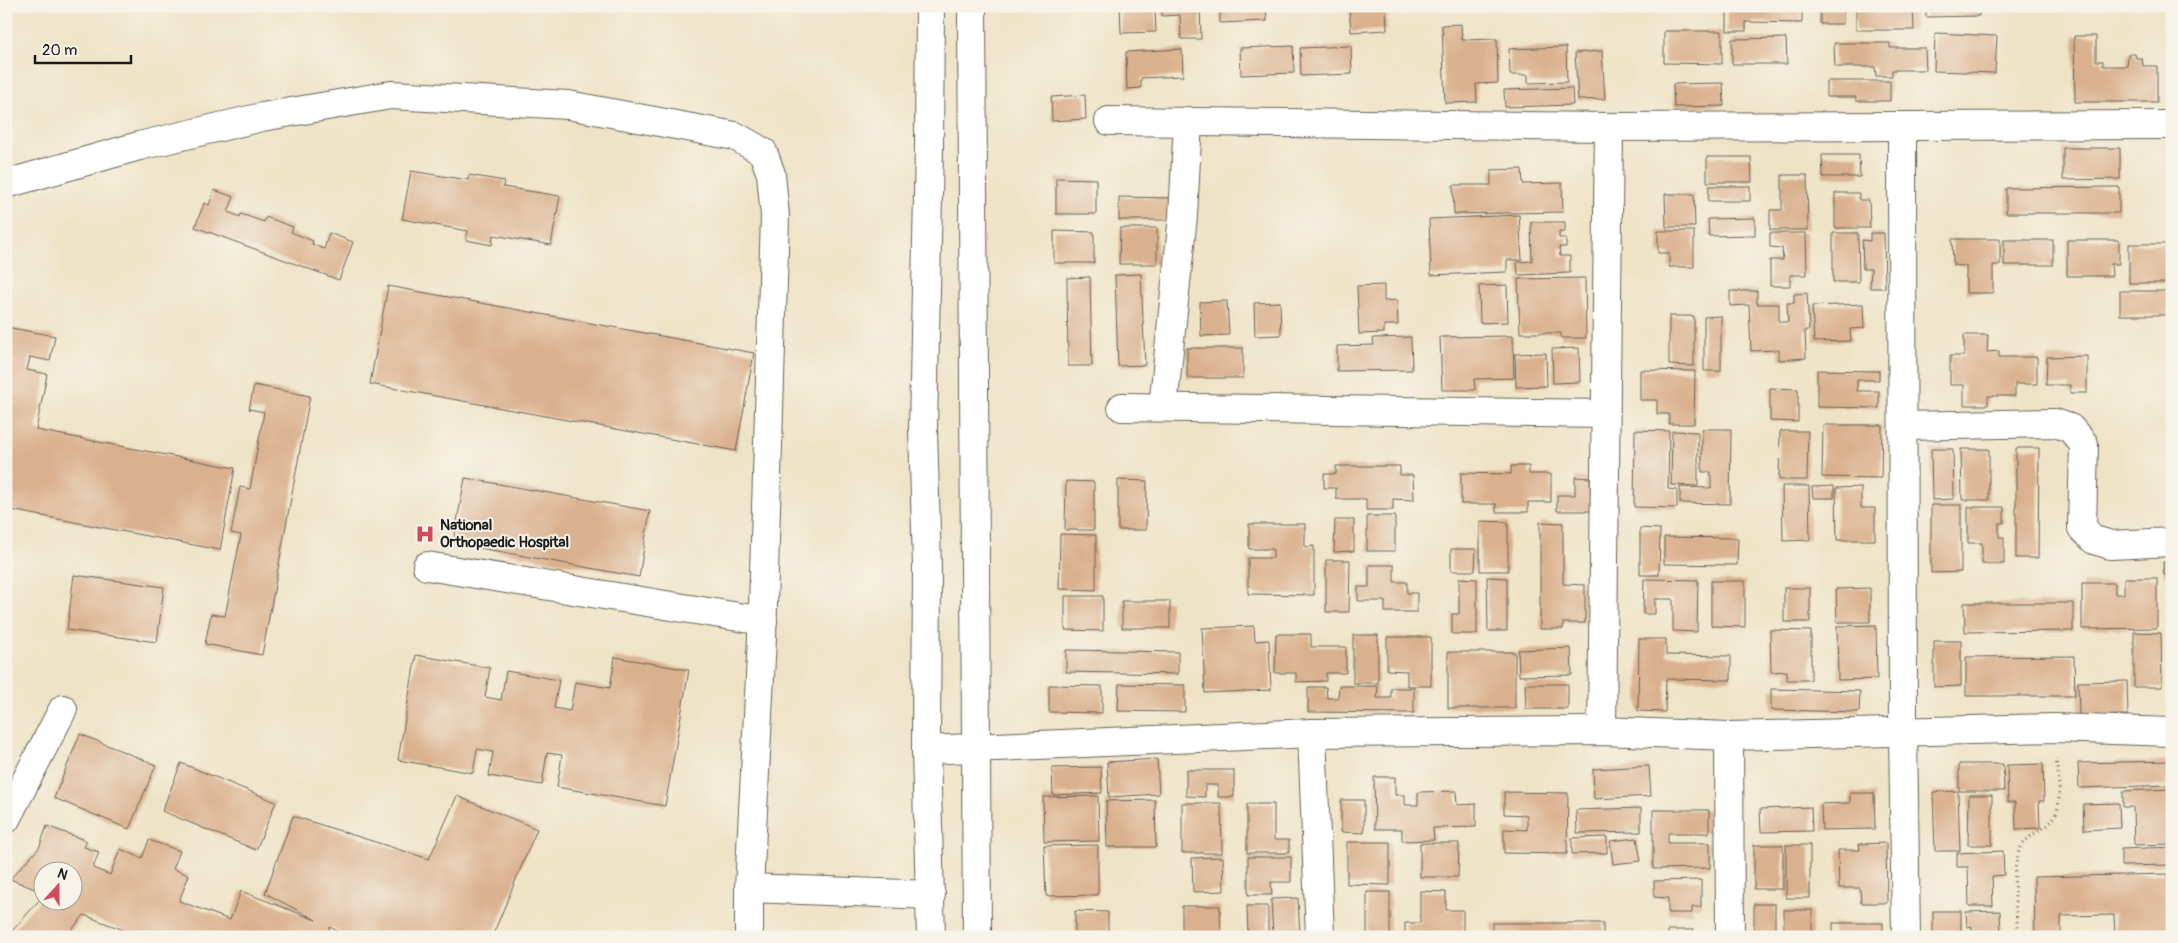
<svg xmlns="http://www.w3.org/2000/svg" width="2178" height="943" font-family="Pangolin,sans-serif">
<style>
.building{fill:#dab18e}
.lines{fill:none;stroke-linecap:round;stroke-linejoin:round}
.minor-casing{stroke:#666258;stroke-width:30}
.major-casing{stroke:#666258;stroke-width:30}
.path{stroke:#666258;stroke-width:3;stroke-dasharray:1 4;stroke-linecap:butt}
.minor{stroke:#fff;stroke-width:28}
.major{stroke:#fff;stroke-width:28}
.labels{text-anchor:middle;stroke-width:4;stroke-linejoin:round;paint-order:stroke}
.poi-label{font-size:15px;font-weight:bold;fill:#1c1c1c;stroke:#f7f3e8;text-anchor:start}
</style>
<rect width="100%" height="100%" fill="#f7f3e8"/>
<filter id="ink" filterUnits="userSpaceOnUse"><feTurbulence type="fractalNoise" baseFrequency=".02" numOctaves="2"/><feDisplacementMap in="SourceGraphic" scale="10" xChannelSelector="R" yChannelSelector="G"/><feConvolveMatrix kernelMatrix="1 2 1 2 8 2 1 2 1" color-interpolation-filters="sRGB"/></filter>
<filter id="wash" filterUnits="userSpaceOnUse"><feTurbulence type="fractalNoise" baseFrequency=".0096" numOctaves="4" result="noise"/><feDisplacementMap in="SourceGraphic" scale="20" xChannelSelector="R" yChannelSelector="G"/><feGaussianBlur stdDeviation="1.12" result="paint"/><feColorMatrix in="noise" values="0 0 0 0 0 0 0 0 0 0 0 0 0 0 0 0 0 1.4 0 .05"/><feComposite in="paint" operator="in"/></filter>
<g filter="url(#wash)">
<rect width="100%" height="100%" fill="#efe3c6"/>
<g id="blocks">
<g class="building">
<path d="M1120 6H1155L1156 32 1121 33Z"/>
<path d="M1162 6H1200L1201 39H1181L1180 15 1162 16Z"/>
<path d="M1220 6H1266L1267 21 1220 23Z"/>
<path d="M1349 6H1386L1387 30 1351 32Z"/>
<path d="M1727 6H1802V23L1746 22V31H1727Z"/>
<path d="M1820 6H1876V9H1891V6H1913L1914 30H1856V9H1843V24H1820Z"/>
<path d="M1926 6H1979V16L1926 17Z"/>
<path d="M1461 24 1462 40 1497 39 1498 83 1476 84 1477 102 1445 103 1442 25Z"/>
<path d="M1664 31H1722V64L1664 63Z"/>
<path d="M1935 33 1997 36 1995 73 1934 71Z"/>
<path d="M2074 36H2096V61H2103V66H2127L2128 54H2135L2136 58H2142L2143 66H2157V102H2075Z"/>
<path d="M1786 38 1787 64H1732V39Z"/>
<path d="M1834 43H1890V48H1925L1926 70H1892V76H1876L1875 67H1835Z"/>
<path d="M1293 46 1294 73 1241 75 1240 48Z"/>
<path d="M1351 46 1352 74 1301 76 1300 48Z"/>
<path d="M1566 47 1567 82 1528 83V75H1510L1509 49Z"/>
<path d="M1182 49 1183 76 1141 78V88L1127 89 1126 52Z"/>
<path d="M1602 51 1605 99 1578 100 1575 53Z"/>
<path d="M1826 81H1890V101H1856V97H1826Z"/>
<path d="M1723 83 1724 106 1674 107 1673 84Z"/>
<path d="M1572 88 1573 105 1505 107 1504 90Z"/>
<path d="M1085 95 1086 119 1052 121 1051 97Z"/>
<path d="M2063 148H2120V179L2063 180Z"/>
<path d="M1822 155H1859L1860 177H1823Z"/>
<path d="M1707 157H1751L1752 182H1707Z"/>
<path d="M1522 169 1523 184 1562 183 1563 212 1454 214 1453 185H1491V170Z"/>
<path d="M411 171 468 180 469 175 504 181 503 187 560 196 551 245 493 235 492 245 466 240 468 231 402 219Z"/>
<path d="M1782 175H1807L1808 230H1770V210H1782Z"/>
<path d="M1056 178 1096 179V214H1056Z"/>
<path d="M1709 186H1750V201H1708Z"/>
<path d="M2119 187V213H2006V188Z"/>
<path d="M214 190 234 197 228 212 240 217 241 214 264 222 266 217 293 227 291 232 313 241 312 244 324 249 329 233 353 242 339 280 195 227 204 203 209 205Z"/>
<path d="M1835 193H1859V200H1869L1870 228H1835Z"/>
<path d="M1665 194H1694L1695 227H1666Z"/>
<path d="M1119 197 1174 198V220H1119Z"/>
<path d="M1519 215 1522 260H1507V272L1431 275 1429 219Z"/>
<path d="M1755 218V235L1709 236 1708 219Z"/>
<path d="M1531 222H1565V232H1559V238H1566V247H1559L1560 256H1570V273L1518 275 1517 262 1532 261Z"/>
<path d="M1120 228H1157V264H1119Z"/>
<path d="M1054 231 1094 232V263H1054Z"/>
<path d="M1658 231H1694V267H1669V253H1658Z"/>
<path d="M1770 233H1806L1807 275H1790V286H1770V260H1783L1782 248 1770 247Z"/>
<path d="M1833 233H1858L1859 282H1833Z"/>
<path d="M1870 233H1884L1885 288H1870L1871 269H1863L1862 240 1870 241Z"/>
<path d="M1952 239H2000V265H1993V293H1966V266L1953 265Z"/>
<rect x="2004" y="240" width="49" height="25"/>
<path d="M2067 240H2119V264H2111L2112 276H2067Z"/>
<rect x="2129" y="244" width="43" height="39"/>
<path d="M1141 274 1145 365 1118 366 1115 275Z"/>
<path d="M1090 277 1092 366H1068L1067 278Z"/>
<path d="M1585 278 1586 338H1561V333H1520L1518 279Z"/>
<path d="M1384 285V301L1397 300 1398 325H1384V333L1359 334 1357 286Z"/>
<path d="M1507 285 1508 322 1480 323 1479 286Z"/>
<path d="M388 286 754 353 736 451 370 384Z"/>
<path d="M1730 291H1757V304H1779V322H1788L1787 303H1794V294L1807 293 1809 330H1805L1806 358 1779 360V350L1751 351 1749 305 1730 306Z"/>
<rect x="2120" y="291" width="52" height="24"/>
<path d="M1227 301 1229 335 1201 336 1200 302Z"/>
<path d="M1280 302 1281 335 1255 336 1254 303Z"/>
<path d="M1863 304 1864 328 1850 329 1851 341 1814 342 1812 306Z"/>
<path d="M1669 316H1694V366L1669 365Z"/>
<path d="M1721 316V371H1704V317Z"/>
<path d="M6 327 55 336 50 361 30 357 27 370 47 374 36 430 235 468 220 550 6 509Z"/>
<path d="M1964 335H1988L1987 352 1999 351V357H2037V384H2015V396H1988V405H1964V385H1950V356H1964Z"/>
<path d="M1513 336 1514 378 1474 379 1475 390H1442L1440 337Z"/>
<path d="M1411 337 1412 370 1337 371V346L1374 345 1373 338Z"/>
<rect x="1187" y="348" width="56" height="30"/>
<path d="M1579 348 1580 382 1553 383 1552 349Z"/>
<path d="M1546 353 1547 386 1516 387 1515 354Z"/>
<path d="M2087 356V393H2070V385H2046L2047 357Z"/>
<path d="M1640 370 1695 371 1694 424H1669V414H1657V400H1640Z"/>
<path d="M1817 370 1879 371V380H1857V391H1879V408L1817 407Z"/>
<path d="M254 385 310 396 262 655 205 644 211 614 225 616 241 535 231 533 240 487 250 489 264 412 249 409Z"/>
<path d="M1770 388 1798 389V422L1770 421Z"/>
<path d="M1823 425H1882L1881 478 1822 477Z"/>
<path d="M1702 429H1731L1730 504 1680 503V487L1711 488V472H1702Z"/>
<path d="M1635 430 1669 431 1668 489 1677 490V508L1634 507Z"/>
<path d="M1672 431 1698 432V486L1671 485Z"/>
<path d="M1780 431H1808L1807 480H1779Z"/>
<path d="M2016 448H2039L2038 558H2016Z"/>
<path d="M1931 449H1953L1954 499 1932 500Z"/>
<path d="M1961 449H1989V500H1962Z"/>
<path d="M1336 466H1400V475H1413L1414 500 1393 499V510H1366V499H1336V488H1324V474H1336Z"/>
<path d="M1511 466H1529V474H1551V502H1528V512H1496V504H1461V473L1511 474Z"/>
<path d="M1575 477 1590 478 1591 511H1557V495H1575Z"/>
<path d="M465 478 650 511 639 577 453 543Z"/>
<path d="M1118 480 1147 481 1146 530H1118Z"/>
<path d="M1066 481 1094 482V530H1065Z"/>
<path d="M1782 486H1809L1810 540 1783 541Z"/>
<path d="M1834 486V498H1813L1812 487Z"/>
<path d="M1861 487V508H1875V540H1837L1836 488Z"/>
<path d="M1931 505H1961V572L1931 573Z"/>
<path d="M1968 507H2004V523H1999V537H2004V564H1982V543H1968Z"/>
<rect x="1367" y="516" width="28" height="35"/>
<path d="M1335 520H1354V551L1334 552Z"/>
<path d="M1480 521 1508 522V571H1480Z"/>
<path d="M1540 522 1563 523V584L1585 585V623H1563V629H1540Z"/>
<path d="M1249 524H1305V547L1314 546V595L1248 594V558H1273V549H1249Z"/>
<path d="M1640 528 1660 529 1659 575H1640Z"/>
<path d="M1060 534 1096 535V590L1059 589Z"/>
<path d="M1664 537 1738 538 1737 565 1664 564Z"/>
<path d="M1451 549H1476L1475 571H1451Z"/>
<path d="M1326 560H1350L1349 612H1326Z"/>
<path d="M2163 562H2172V575H2164Z"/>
<path d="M1369 565H1394V582H1407V593H1417V612H1385V601H1358V587H1369Z"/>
<path d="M74 575 164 587 157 642 67 630Z"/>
<path d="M1487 577 1507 578V631H1488Z"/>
<path d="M1459 578 1477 579V634H1452V614H1459Z"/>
<path d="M2124 578H2157V628L2082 629V583H2115V594H2124Z"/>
<path d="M1644 579 1698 580 1697 632 1673 631V599H1655V614H1643Z"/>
<path d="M1711 581H1745V627L1711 626Z"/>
<rect x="1784" y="588" width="26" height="34"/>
<path d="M1870 588V622H1837L1836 589Z"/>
<path d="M1065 596H1103V631L1065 630Z"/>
<rect x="1122" y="601" width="48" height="27"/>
<path d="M1964 603H2073V631L1965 632Z"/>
<path d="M1876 625 1877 679 1838 680 1837 626Z"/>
<path d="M1254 626 1255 641 1269 640 1271 690 1205 693 1202 628Z"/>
<path d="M1770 630 1811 631V680H1787V671L1771 672Z"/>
<path d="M2134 632 2161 633 2162 687H2134Z"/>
<path d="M1276 634H1311V647H1346V673H1326V681L1296 682V673H1275Z"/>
<rect x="1353" y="635" width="25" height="48"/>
<path d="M1387 637H1431V686H1407V671L1387 670Z"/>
<path d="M1639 639H1666V655L1731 656V680L1666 679 1665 712 1638 711Z"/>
<path d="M1934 641H1961V686L1934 687Z"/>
<path d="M1571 648 1572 675 1519 676 1518 650Z"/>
<path d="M1066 650 1178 652V674L1066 672Z"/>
<path d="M6 651 12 654 6 667Z"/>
<rect x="1448" y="652" width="67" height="56"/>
<path d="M416 655 490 668 485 697 501 700 506 671 559 680 554 708 570 711 575 682 610 688 615 657 689 670 665 806 557 787 562 755 547 753 542 785 489 776 493 752 477 749 473 773 398 760Z"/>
<path d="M2074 656 2075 696H1966V657Z"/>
<path d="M2127 681 2128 715 2079 716 2078 682Z"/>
<path d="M1119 684 1185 685V712L1118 711Z"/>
<path d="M1525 684H1568V709H1526Z"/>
<path d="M1049 685 1102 686V713L1049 712Z"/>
<path d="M1339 686H1378L1377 698H1391V688H1414V713L1308 712V687H1326L1327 698H1338Z"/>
<path d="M1771 689 1860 691 1859 712 1771 710Z"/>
<path d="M80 734 156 765 129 829 54 798Z"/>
<path d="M1157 759 1159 794 1109 797 1107 762Z"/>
<path d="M2172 761V785L2079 788 2078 763Z"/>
<path d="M181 763 276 802 256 850 162 811Z"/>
<path d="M1959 764H2003L2004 791H1959Z"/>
<path d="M2043 764 2044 801H2039L2040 828 2016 829 2015 802H2008L2007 765Z"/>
<path d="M1649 766 1651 796 1594 799 1593 769Z"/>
<path d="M1101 767 1102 793 1053 795 1052 768Z"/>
<path d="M1186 770H1234V797H1218V785H1205V797L1186 796Z"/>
<path d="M1374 777H1395V795H1405V805H1418V792L1456 791 1457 805 1476 804V827L1433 828 1434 840 1402 841V829H1375Z"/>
<path d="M2172 789V844L2134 845 2133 807H2123V791Z"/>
<path d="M1958 791 1960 851H1935L1933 792Z"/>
<path d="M1504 792 1568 793 1567 854 1504 853V829L1527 830V815L1504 814Z"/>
<path d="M1850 793H1874L1875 829 1822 830 1821 804 1850 803Z"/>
<path d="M1969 795H1992V845H1968Z"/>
<path d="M457 796 537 829 492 937H348L330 927 326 937H142L84 915 66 937H7L42 897V900H72V870H42V892L10 879 39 848 47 826 87 841 84 847 99 852 93 868 110 875 120 849 142 858 149 840 180 851 173 869 189 875 179 901 230 920 241 891 316 920 265 893 293 816 429 859Z"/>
<path d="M1098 796 1099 841 1044 842 1043 797Z"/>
<path d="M1155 800 1156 847H1107L1106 801Z"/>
<path d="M1341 800H1364V833L1341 832Z"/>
<path d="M1182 803H1221L1222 853H1182Z"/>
<path d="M2119 803 2120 828 2084 830 2083 804Z"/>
<path d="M1247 804H1274V840H1289V853H1247Z"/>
<path d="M1811 807 1812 831 1761 832 1760 809Z"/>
<path d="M1641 808V832L1577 833 1576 810Z"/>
<path d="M1653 810H1709V833H1668V843H1710V868L1653 869Z"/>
<path d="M1607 837V853L1572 854V838Z"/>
<path d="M1637 838 1641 861 1613 864 1610 841Z"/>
<path d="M1347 842H1390V885L1347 884Z"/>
<path d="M1420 843H1459L1458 877H1420Z"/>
<path d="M1886 843 1887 903H1861L1860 888H1839L1838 850H1860L1859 844Z"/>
<path d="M1098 845V895L1046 896 1044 846Z"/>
<rect x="1754" y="845" width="29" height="44"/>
<rect x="1786" y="845" width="24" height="53"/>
<path d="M2172 847V865L2121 866V849Z"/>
<path d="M2003 851 2004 875 1992 876 1993 906H1969L1968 867H1957V853Z"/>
<path d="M1223 857 1224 891 1193 892 1192 858Z"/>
<path d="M1248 857H1291V882H1271L1272 895H1248Z"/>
<path d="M2168 874 2170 937H2115L2114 915 2061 916V937H2035L2034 877Z"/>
<path d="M1701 880V907H1692V913H1668V898L1654 897V881Z"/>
<path d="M1420 891 1446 892V910H1463V937H1405V923H1420Z"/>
<rect x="1367" y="892" width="23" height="45"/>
<path d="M1298 898 1300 937H1273L1271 899Z"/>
<rect x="1754" y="904" width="21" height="33"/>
<path d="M1182 906H1220L1221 937H1182Z"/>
<path d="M1247 906H1268V937H1248Z"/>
<rect x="1784" y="910" width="28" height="27"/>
<path d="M1075 911 1108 912V937H1075Z"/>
<rect x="1933" y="911" width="28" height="26"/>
<path d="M2000 911 2001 937H1972V926L1967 927 1966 912Z"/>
<rect x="1492" y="923" width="111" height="14"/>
<rect x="1833" y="923" width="50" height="14"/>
<rect x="1668" y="930" width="25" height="7"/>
</g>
</g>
</g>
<g filter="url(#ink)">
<use href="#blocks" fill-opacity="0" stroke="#666258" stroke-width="1"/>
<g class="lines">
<g class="minor-casing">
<g id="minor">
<path d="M1109 121 1609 127 2172 125"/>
<path d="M1902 126 1903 733 1906 937"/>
<path d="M6 184 139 146 262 117 391 95 568 105 735 136 763 152 771 174 775 216 762 638 749 888V937"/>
<path d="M1122 407 1605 414"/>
<path d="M1163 407 1183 216 1188 121"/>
<path d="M1903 426 2055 423 2070 428 2084 444 2082 528 2094 540 2111 545 2172 542"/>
<path d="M427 566 763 621"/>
<path d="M1602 731 1609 127"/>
<path d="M1312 733 1320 937"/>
<path d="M1729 736 1730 937"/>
<path d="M926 750 1312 733 1602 731 1729 736 2054 728 2172 732"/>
<path d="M6 819 63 709"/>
<path d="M749 888 931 895"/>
</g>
</g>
<g class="major-casing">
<g id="major">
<path d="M930 6 929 148 923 429 927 566 926 750 931 937"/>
<path d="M972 6 977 937"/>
</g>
</g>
<path class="path" d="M2019 937C2016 912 2010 872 2020 849 2026 837 2034 834 2045 827 2066 814 2058 779 2056 759"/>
<use href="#minor" class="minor"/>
<use href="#major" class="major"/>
</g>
</g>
<defs>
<g id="hospital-bare" transform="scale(1.5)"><path d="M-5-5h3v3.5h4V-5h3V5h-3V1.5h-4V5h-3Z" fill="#d1495b" stroke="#f7f3e8" stroke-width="2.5" paint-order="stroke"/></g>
</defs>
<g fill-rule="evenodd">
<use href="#hospital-bare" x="425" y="534"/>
</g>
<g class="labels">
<g class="poi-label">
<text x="440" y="530">National<tspan x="440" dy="17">Orthopaedic Hospital</tspan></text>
</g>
</g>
<rect width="2178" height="943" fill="none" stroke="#f7f3e8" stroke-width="25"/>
<g transform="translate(58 886) rotate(21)"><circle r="24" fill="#f7f3e8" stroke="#9f9d96"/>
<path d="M0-4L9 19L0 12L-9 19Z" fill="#d1495b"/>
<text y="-8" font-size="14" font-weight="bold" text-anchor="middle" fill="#1c1c1c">N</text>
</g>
<path d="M35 55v8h96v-8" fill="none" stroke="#1c1c1c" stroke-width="2.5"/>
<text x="42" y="55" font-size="15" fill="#1c1c1c" stroke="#f7f3e8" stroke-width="4" paint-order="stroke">20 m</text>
</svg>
